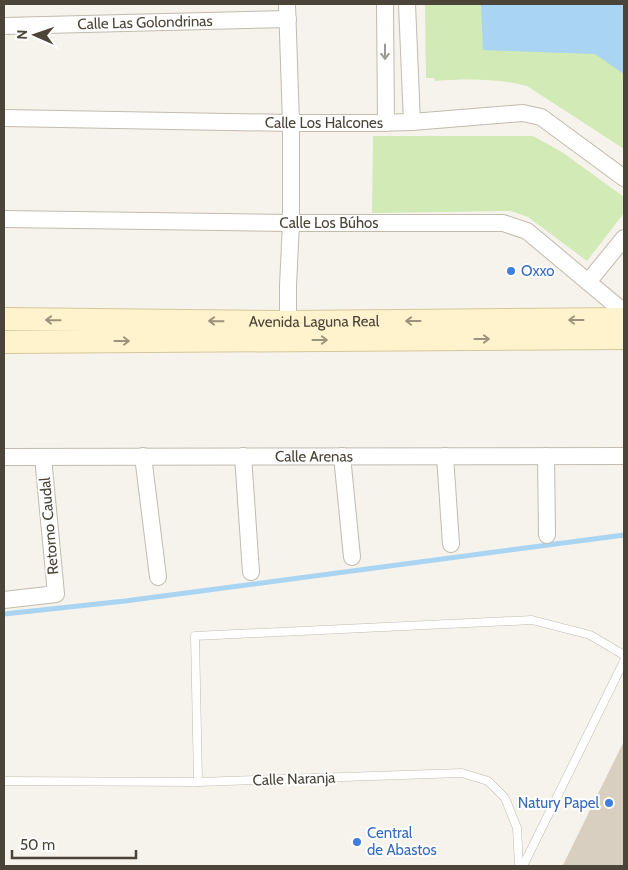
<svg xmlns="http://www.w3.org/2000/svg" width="628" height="870" font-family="Cabin,sans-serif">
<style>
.green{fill:#d2eab5}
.water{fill:#a9d4f2}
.shadow{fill:#0003}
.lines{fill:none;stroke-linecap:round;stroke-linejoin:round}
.stream{stroke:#a9d4f2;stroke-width:5}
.building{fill:#d8cfc1}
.lane-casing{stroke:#c2bbae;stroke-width:9}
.street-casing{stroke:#c2bbae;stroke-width:18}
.secondary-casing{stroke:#d6c79b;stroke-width:24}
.lane{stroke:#fff;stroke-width:8}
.street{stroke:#fff;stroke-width:16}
.secondary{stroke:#fff3cd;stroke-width:22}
.oneway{stroke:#9c9892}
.oneway2{stroke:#9c937c}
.shop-dot{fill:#3f7fe0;stroke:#fff;stroke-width:2}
.labels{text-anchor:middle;stroke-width:4;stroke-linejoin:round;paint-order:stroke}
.street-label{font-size:15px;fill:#4b4439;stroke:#fff}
.shop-label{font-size:15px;fill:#366cbe;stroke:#fff;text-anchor:start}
</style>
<rect width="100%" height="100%" fill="#f6f3ec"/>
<g class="green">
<path d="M425 4H624V149L527 86C497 78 465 79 435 81L434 78H426Z"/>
<path d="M373 136H533L562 152 624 197V213L587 261 528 217 511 211 372 213Z"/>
</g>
<path class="water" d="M481 4H624V74L595 54 483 50Z"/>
<path class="shadow" d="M624 744V866H565L564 865Z"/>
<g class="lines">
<path class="stream" d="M4 614 125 601 624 535"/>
</g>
<path class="building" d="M624 741V866H565L563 865Z"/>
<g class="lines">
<g class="lane-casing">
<g id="lane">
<path d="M4 781 198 782 462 773 488 781 505 798 517 828 519 866"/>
<path d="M198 782 195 636 532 620 590 635 624 655"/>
<path d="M523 866 624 661"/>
</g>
</g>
<g class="street-casing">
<g id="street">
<path d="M287 4 291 123V223L288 286V333"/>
<path d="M385 4 386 123"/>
<path d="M407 4 412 122"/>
<path id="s1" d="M4 26 288 19"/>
<path id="s2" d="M4 118 291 123H373L412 122 523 113 541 117 624 178"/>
<path id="s3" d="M4 219 291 223H503L527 231 624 312"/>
<path d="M588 282 624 238"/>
<path d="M143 456 158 577"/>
<path d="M243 456 251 572"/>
<path d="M342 456 352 557"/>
<path d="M445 456 451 544"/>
<path d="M546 456 547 535"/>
<path id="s4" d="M4 457 624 456"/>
<path d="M4 600 56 594 43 457"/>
</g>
</g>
<g class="secondary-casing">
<g id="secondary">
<path id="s5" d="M4 319 288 322 624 319"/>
<path d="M4 342 624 338"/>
</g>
</g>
<use href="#lane" class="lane"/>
<use href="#street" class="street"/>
<use href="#secondary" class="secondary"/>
</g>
<defs><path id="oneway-shaft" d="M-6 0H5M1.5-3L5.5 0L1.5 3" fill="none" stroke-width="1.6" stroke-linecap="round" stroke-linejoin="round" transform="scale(1.25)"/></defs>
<use class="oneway" href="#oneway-shaft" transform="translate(385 52) rotate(90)"/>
<g class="oneway2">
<use href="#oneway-shaft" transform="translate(53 320) rotate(-179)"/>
<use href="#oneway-shaft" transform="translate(576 320) rotate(180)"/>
<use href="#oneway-shaft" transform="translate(216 321) rotate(-179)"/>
<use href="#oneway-shaft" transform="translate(413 321) rotate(180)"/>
<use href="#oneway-shaft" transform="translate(482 339)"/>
<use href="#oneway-shaft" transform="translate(320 340)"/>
<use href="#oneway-shaft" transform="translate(122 341)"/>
</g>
<g class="shop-dot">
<circle cx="511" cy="271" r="5"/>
<circle cx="609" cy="803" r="5"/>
<circle cx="357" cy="842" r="5"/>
</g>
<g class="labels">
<g class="street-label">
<text dy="5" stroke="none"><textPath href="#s1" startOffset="141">Calle Las Golondrinas</textPath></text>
<text dy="5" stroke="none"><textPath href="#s2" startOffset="320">Calle Los Halcones</textPath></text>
<text dy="5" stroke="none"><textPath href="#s3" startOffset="325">Calle Los Búhos</textPath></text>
<text dy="5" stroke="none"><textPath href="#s5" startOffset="310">Avenida Laguna Real</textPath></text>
<text dy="5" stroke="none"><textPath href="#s4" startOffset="310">Calle Arenas</textPath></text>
<text transform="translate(49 526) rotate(-95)" y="5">Retorno Caudal</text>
<text transform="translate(294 779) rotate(-2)" y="5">Calle Naranja</text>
</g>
<g class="shop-label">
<text x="521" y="276">Oxxo</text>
<text x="599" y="808" text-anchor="end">Natury Papel</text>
<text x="367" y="838">Central<tspan x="367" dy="17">de Abastos</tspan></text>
</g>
</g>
<rect width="628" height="870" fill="none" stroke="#4b4439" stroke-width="10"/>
<g transform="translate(35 35) rotate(272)" stroke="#ffffff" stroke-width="4" paint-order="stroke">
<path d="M0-4L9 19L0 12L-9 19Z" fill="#4b4439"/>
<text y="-8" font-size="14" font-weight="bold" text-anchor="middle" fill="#4b4439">N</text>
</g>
<path d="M12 850v8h124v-8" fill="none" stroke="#4b4439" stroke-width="2.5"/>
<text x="20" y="850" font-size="15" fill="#4b4439" stroke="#ffffff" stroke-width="4" paint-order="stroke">50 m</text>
</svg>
